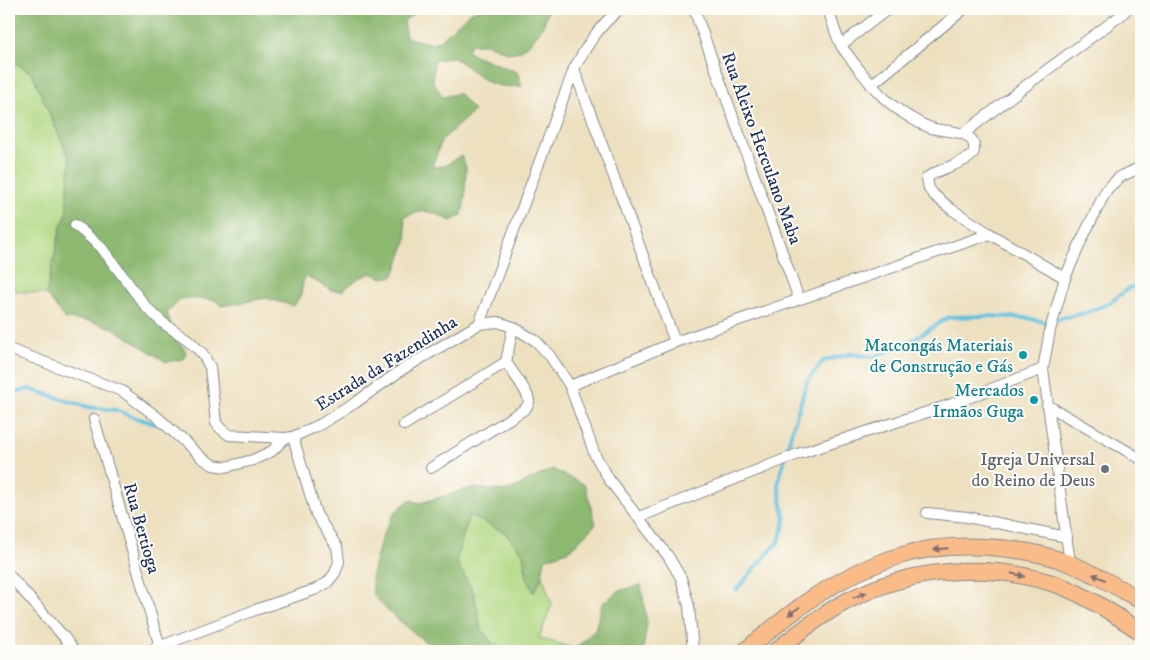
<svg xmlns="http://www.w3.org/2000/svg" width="1150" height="660" font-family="'IM FELL DW Pica',serif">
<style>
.green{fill:#b1d882;stroke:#668470}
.forest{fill:#8cb870;stroke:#547467}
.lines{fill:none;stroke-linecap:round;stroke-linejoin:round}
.stream{stroke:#60c0df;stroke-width:4}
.minor-casing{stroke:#84888e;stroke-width:12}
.trunk-casing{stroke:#84888e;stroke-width:18}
.minor{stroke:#fff;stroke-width:10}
.trunk{stroke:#f9bc89;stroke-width:16}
.oneway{fill:#7f6e71}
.culture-dot{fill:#0f9aa8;stroke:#fdfcf7;stroke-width:2}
.worship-dot{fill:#6b7280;stroke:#fdfcf7;stroke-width:2}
.labels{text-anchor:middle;stroke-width:4;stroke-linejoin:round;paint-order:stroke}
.street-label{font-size:18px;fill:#1b2f5e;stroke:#fdfcf7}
.culture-label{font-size:18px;fill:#0d838f;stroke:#fdfcf7;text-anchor:end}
.worship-label{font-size:18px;fill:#5b616d;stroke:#fdfcf7;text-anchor:end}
</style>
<rect width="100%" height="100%" fill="#fdfcf7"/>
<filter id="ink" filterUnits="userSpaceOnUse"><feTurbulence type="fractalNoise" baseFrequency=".02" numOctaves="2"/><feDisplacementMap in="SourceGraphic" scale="10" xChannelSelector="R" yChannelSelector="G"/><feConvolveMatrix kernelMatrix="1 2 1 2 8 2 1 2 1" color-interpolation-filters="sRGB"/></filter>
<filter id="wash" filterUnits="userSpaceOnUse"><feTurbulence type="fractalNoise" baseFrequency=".0096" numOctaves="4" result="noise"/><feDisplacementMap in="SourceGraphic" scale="20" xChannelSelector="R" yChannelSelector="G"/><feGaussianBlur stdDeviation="1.12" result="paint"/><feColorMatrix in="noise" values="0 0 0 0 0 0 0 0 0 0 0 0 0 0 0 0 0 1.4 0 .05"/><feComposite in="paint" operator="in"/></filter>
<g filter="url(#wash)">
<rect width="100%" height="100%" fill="#ede0bf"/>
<g class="green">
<path d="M9 59 32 73 70 160 66 217 61 226 46 294 15 291 9 276Z"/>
<path d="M469 515 504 532 523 553 527 578 534 592 542 576 552 604 539 638 574 648 565 651H508L492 643 481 629 474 593 456 562Z"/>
</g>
<g class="forest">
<path d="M9 9H419L404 21 406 37C443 48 435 43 462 20 465 17 470 12 474 11 491 6 528 9 548 9L544 24 533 40 520 51 508 53 488 44H471L467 52 517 72 522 86C482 90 482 74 452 57L434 61 433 82 443 97 459 93 474 111 442 140 432 167 445 166 461 155 466 167 465 199 462 215 451 221C431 211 426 208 404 217L407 239 394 276 383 278 371 273 359 278 342 291 331 290 306 276 303 282 301 294 294 306 266 298 221 306 216 300 183 298 167 312 176 340 186 351 184 359 166 362 113 328 89 321 65 319 46 294 61 226 66 217 70 160 32 73 9 59Z"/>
<path d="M552 469 585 485 596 524 570 550 545 559 542 576 534 593 527 578 523 553 504 532 469 515 456 561 474 593 481 629 492 643 508 651H444L424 641 388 611 373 594 372 574 382 536 395 512 410 500 420 503 471 488 508 491Z"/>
<path d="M641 585 647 623 643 651H565L577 647 595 630 602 604 618 591Z"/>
</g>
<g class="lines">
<g class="stream">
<path d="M9 390 16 392 29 389 88 407 116 410 133 417 160 425"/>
<path d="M736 590 779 541 785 520 778 484 792 430 807 382 823 361 850 354 873 357 904 345 949 317 990 316 1027 318 1044 322 1085 313 1110 303 1129 288 1141 284"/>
</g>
</g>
</g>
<g filter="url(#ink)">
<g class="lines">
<g class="minor-casing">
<g id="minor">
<path d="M694 9 799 299"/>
<path d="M828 9C832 20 835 34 841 45 844 51 850 57 854 63 872 86 885 103 911 118 917 122 925 126 931 128 944 132 977 129 974 150 973 163 938 167 927 178L929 189 934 195 951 209 990 234 1065 278"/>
<path d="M841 45 888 9"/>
<path d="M574 69 675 342"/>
<path d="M871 85 964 9"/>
<path d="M963 134 1020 90 1120 16 1127 9"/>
<path d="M75 225 101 247 146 307 163 323 187 339 202 353 210 367 216 423 221 429 229 435 285 438 293 437 321 424 355 403 403 369 479 324 498 322 513 327 536 341 550 356 570 386 595 455 610 481 668 556 681 578 689 606 693 651"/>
<path d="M479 324 574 69C587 45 598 27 620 9"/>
<path d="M9 349 122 391 156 416 202 458 213 465 226 467 253 460 272 451 285 438"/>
<path d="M506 362 513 327"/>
<path d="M570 386 675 342 990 234"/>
<path d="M1047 405 1141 459"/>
<path d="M94 419 160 647"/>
<path d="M404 425 506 362C511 371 529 392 529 402 528 406 527 407 525 409L431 468"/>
<path d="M927 513 967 517 1067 537"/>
<path d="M639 517 798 454 952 404 1043 369"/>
<path d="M1070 563 1043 369 1050 330 1065 278 1083 237 1107 189 1120 177 1141 167"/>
<path d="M9 575 64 637 74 651"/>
<path d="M148 651 255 610 314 590 327 583 335 573 339 562 337 547 316 514 293 437"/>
</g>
</g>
<g class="trunk-casing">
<g id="trunk">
<path d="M745 651C768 632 791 612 817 595 842 579 870 565 899 556 948 540 1023 545 1071 564 1096 574 1118 587 1141 601"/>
<path d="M776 651C798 633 822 614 847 601 912 567 990 562 1058 585 1088 596 1115 615 1141 632"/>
</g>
</g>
<use href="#minor" class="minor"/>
<use href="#trunk" class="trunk"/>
</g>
<defs><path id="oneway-solid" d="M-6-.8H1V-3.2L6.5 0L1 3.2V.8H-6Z" transform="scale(1.25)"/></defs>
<g class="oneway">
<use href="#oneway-solid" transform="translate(941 549) rotate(175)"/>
<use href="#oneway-solid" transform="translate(1018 575) rotate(13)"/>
<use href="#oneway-solid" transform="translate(1099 577) rotate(-156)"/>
<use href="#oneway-solid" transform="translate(860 595) rotate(-22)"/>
<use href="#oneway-solid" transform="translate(794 611) rotate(145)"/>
</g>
</g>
<g class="culture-dot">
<circle cx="1023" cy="355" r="5"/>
<circle cx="1034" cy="400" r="5"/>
</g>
<circle class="worship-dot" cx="1105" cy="469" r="5"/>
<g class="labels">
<g class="street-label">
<text transform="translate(762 148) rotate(70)" y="6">Rua Aleixo Herculano Maba</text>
<text transform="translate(386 363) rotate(-32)" y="6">Estrada da Fazendinha</text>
<text transform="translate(142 528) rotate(74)" y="6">Rua Bertioga</text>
</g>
<g class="culture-label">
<text x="1013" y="351">Matcongás Materiais<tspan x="1013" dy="21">de Construção e Gás</tspan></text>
<text x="1024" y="396">Mercados<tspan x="1024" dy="21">Irmãos Guga</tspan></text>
</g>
<g class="worship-label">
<text x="1095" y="465">Igreja Universal<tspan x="1095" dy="21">do Reino de Deus</tspan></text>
</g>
</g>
<rect width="1150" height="660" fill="none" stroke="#fdfcf7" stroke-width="30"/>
</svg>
